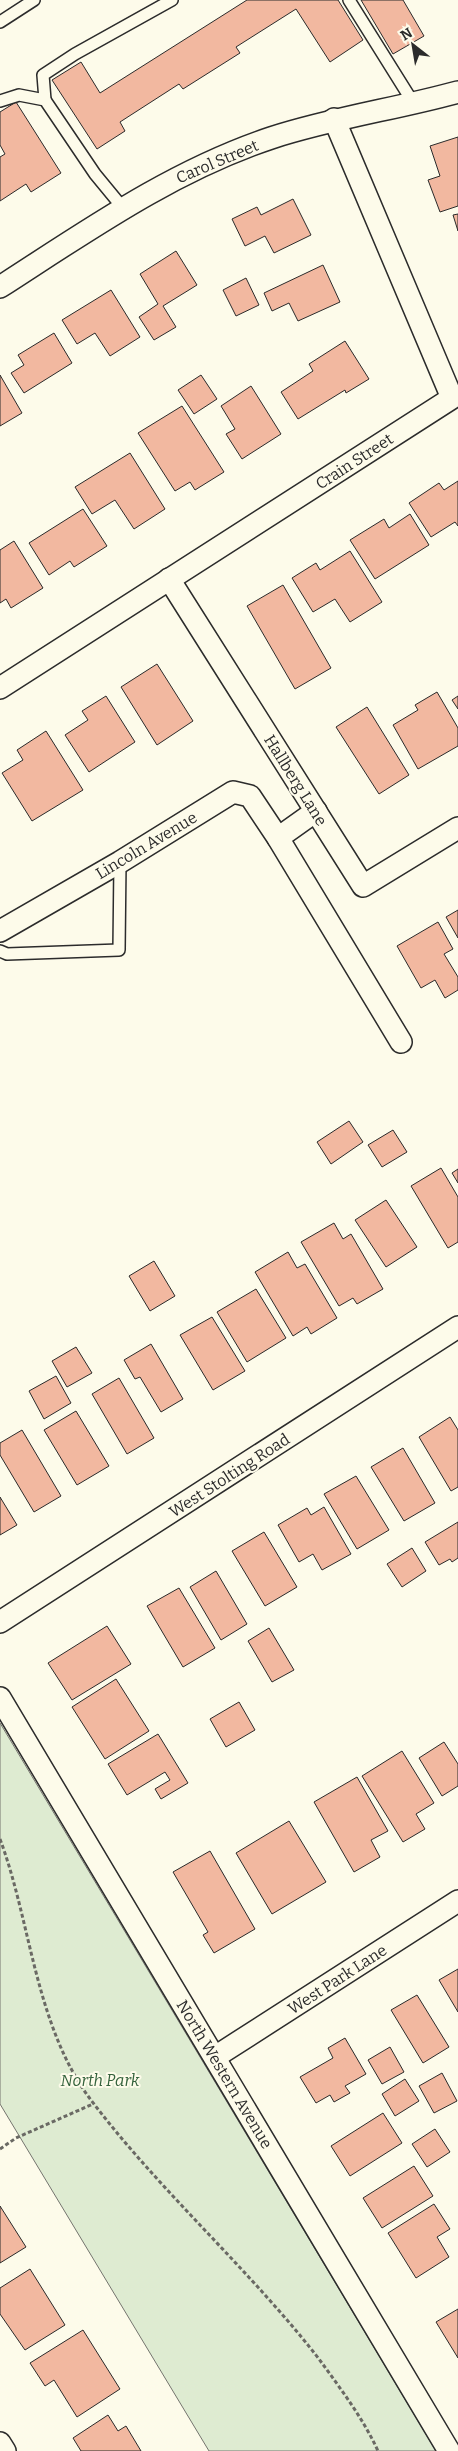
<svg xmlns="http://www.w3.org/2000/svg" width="458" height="2451" font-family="Bitter,serif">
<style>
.green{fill:#deebd1;stroke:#74746e}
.building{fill:#f2b8a0;stroke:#2b2b2b}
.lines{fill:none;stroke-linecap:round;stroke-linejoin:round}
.service-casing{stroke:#2b2b2b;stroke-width:14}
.minor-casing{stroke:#2b2b2b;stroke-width:24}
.path{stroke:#6a6964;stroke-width:3;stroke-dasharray:4 2.5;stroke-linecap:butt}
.service{stroke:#fdfbea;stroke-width:11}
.minor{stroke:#fdfbea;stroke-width:21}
.labels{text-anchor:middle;stroke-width:4;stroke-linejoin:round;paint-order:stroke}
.street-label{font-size:16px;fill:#2b2b2b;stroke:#fdfbea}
.park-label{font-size:16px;font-style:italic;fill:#34623c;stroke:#fdfbea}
</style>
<rect width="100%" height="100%" fill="#fdfbea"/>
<path class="green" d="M0 1723 436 2451H209L0 2104Z"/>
<g class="building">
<path d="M247 0H338L363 40 330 62 296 9 236 47 240 53 183 89 179 84 120 122 125 131 97 149 52 80 81 62 100 93Z"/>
<path d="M361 0H403L424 36 393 54Z"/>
<path d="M16 102 61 173 31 192 26 184 0 201V157L5 154 0 145V112Z"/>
<path d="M458 137V206L440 212 428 180 440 176 430 146Z"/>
<path d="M293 199 311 235 274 253 265 236 245 246 232 219 257 207 261 215Z"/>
<path d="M458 214V231L453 215Z"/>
<path d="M176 251 197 285 163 306 176 327 154 340 139 317 158 304 140 274Z"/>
<path d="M323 265 340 302 298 321 289 303 272 311 264 293Z"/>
<path d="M246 278 259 305 236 316 223 290Z"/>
<path d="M111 290 140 337 110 356 95 333 77 344 62 320Z"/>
<path d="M54 333 72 363 24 393 11 373 24 365 18 355Z"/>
<path d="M345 341 369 379 346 393 345 390 298 419 281 392 313 371 309 364Z"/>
<path d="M0 375 22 413 0 426Z"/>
<path d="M201 375 217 399 194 414 178 390Z"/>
<path d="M251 386 281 434 242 459 226 434 235 429 221 406Z"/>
<path d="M182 406 224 472 195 490 190 482 175 491 138 433Z"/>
<path d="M130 453 165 509 134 529 115 500 92 514 75 487Z"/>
<path d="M458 481V526L455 522 431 537 409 503 439 483 444 490Z"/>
<path d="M83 509 107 546 74 567 70 561 49 575 29 543Z"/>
<path d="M410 514 429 545 375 579 350 540 384 519 389 528Z"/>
<path d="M14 541 43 588 11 608 6 599 0 603V550Z"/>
<path d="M350 551 382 602 350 622 335 599 313 612 292 578 316 563 320 570Z"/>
<path d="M283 585 331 668 295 689 247 606Z"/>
<path d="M157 664 193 721 157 745 121 687Z"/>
<path d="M437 692 458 728V746L418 769 393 725 418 710 415 705Z"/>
<path d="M106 696 135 742 89 772 65 735 88 720 82 711Z"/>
<path d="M458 696V709L452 700Z"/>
<path d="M367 707 409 775 379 794 336 727Z"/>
<path d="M46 731 83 790 32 821 2 773 23 760 17 750Z"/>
<path d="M458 910V938L446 917Z"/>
<path d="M438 922 453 949 444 954 458 977V990L445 998 435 980 421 988 397 946Z"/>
<path d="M349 1121 363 1142 331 1164 317 1142Z"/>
<path d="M393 1130 407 1152 382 1167 368 1145Z"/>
<path d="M441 1168 458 1197V1242L448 1248 411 1186Z"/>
<path d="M458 1169V1183L452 1173Z"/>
<path d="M386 1200 417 1247 386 1267 355 1220Z"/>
<path d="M334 1223 343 1239 351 1234 383 1289 357 1304 353 1298 339 1306 301 1242Z"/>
<path d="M288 1252 297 1268 305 1264 337 1318 311 1334 307 1327 293 1336 255 1272Z"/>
<path d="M154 1261 175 1296 150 1311 129 1276Z"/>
<path d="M256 1289 286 1338 247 1362 217 1312Z"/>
<path d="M212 1317 245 1371 213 1390 180 1335Z"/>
<path d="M151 1344 183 1399 161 1412 140 1377 135 1379 124 1360Z"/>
<path d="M76 1347 92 1373 67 1387 52 1361Z"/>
<path d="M56 1376 71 1403 44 1419 29 1391Z"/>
<path d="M119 1378 154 1438 127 1454 92 1394Z"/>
<path d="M76 1411 109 1466 77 1485 44 1430Z"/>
<path d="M450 1417 458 1430V1487L451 1491 419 1437Z"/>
<path d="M22 1430 61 1496 34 1512 0 1455V1443Z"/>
<path d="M403 1448 435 1503 404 1521 371 1467Z"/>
<path d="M356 1476 389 1530 357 1549 324 1494Z"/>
<path d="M0 1497 17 1525 0 1535Z"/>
<path d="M324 1507 351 1554 322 1570 313 1554 299 1562 278 1525 307 1508 311 1515Z"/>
<path d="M458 1522V1558L452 1562 450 1559 439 1565 425 1542Z"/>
<path d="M264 1532 297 1587 265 1606 232 1551Z"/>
<path d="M412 1548 426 1571 402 1587 387 1564Z"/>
<path d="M216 1571 247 1624 221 1640 190 1587Z"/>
<path d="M179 1588 215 1648 183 1667 147 1606Z"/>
<path d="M107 1626 131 1664 72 1700 48 1663Z"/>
<path d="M269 1628 294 1670 272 1682 248 1641Z"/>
<path d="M116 1679 149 1731 105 1759 72 1707Z"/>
<path d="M239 1702 255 1730 226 1747 210 1719Z"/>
<path d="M158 1734 188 1783 161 1799 155 1789 170 1780 165 1772 127 1795 108 1764Z"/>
<path d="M444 1742 458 1764V1786L442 1796 419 1758Z"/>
<path d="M402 1751 434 1803 416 1814 425 1829 403 1842 362 1776Z"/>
<path d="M357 1777 388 1831 371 1840 380 1857 354 1872 314 1802Z"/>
<path d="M289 1821 326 1882 272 1914 236 1853Z"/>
<path d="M210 1851 255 1929 214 1953 203 1935 208 1932 173 1872Z"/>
<path d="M458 1969V2012L439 1980Z"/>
<path d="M417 1995 449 2047 423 2063 391 2010Z"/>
<path d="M345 2038 366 2074 345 2086 350 2093 334 2102 330 2095 316 2103 300 2077 333 2058 328 2048Z"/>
<path d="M390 2047 404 2072 382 2084 368 2060Z"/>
<path d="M442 2073 457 2101 434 2113 419 2086Z"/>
<path d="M405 2079 419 2101 395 2116 382 2094Z"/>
<path d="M383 2113 402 2143 350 2176 331 2146Z"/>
<path d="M435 2129 450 2152 427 2167 412 2144Z"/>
<path d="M414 2166 433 2196 382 2228 363 2198Z"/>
<path d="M434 2204 450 2229 437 2237 449 2257 416 2278 388 2233Z"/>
<path d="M0 2206 26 2247 0 2263Z"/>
<path d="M30 2269 65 2325 25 2350 0 2314V2288Z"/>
<path d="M458 2309V2358L436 2322Z"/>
<path d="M83 2330 120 2389 77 2417 54 2380 45 2386 30 2363Z"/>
<path d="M108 2415 118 2431 126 2426 141 2451H81L73 2438Z"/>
</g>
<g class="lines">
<g class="service-casing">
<g id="service">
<path d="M349 0 414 104"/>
<path d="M0 22 34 0"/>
<path d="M45 100 43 75 75 54 172 0"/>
<path d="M0 101 19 95 45 100 95 174 123 208"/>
<path d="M0 951 7 954 119 950 120 862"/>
</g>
</g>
<g class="minor-casing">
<g id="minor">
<path d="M0 287C87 231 172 171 271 138 332 118 396 109 458 92"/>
<path d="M169 579 363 886 458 828"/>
<path d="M0 688 452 398 334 119"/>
<path d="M278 838 316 811"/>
<path d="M0 931 120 862 233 792 250 796 278 838 401 1042"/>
<path d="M0 1622 458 1327"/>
<path d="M0 1698 449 2451"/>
<path d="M215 2057 458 1901"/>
<path d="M0 2443 5 2451"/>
</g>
</g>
<g class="path">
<path d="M0 1839C32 1925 35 2029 94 2104 163 2194 249 2269 319 2359 340 2388 363 2418 378 2451"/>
<path d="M0 2149 16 2138 93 2104"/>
</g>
<use href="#service" class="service"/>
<use href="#minor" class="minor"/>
</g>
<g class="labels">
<g class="street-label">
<text transform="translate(217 161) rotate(-23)" y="6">Carol Street</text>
<text transform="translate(354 461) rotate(-33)" y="6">Crain Street</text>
<text transform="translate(296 780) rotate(58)" y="6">Hallberg Lane</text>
<text transform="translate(146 845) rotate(-31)" y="6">Lincoln Avenue</text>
<text transform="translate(229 1475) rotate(-33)" y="6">West Stolting Road</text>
<text transform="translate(337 1979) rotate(-33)" y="6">West Park Lane</text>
<text transform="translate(225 2074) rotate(59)" y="6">North Western Avenue</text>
</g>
<g class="park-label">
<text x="100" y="2086">North Park</text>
</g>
</g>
<g transform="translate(413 45) rotate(329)" stroke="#fdfbea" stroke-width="4" paint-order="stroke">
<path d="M0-4L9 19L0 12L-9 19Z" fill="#2b2b2b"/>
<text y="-8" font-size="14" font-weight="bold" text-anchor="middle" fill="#2b2b2b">N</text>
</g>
</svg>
